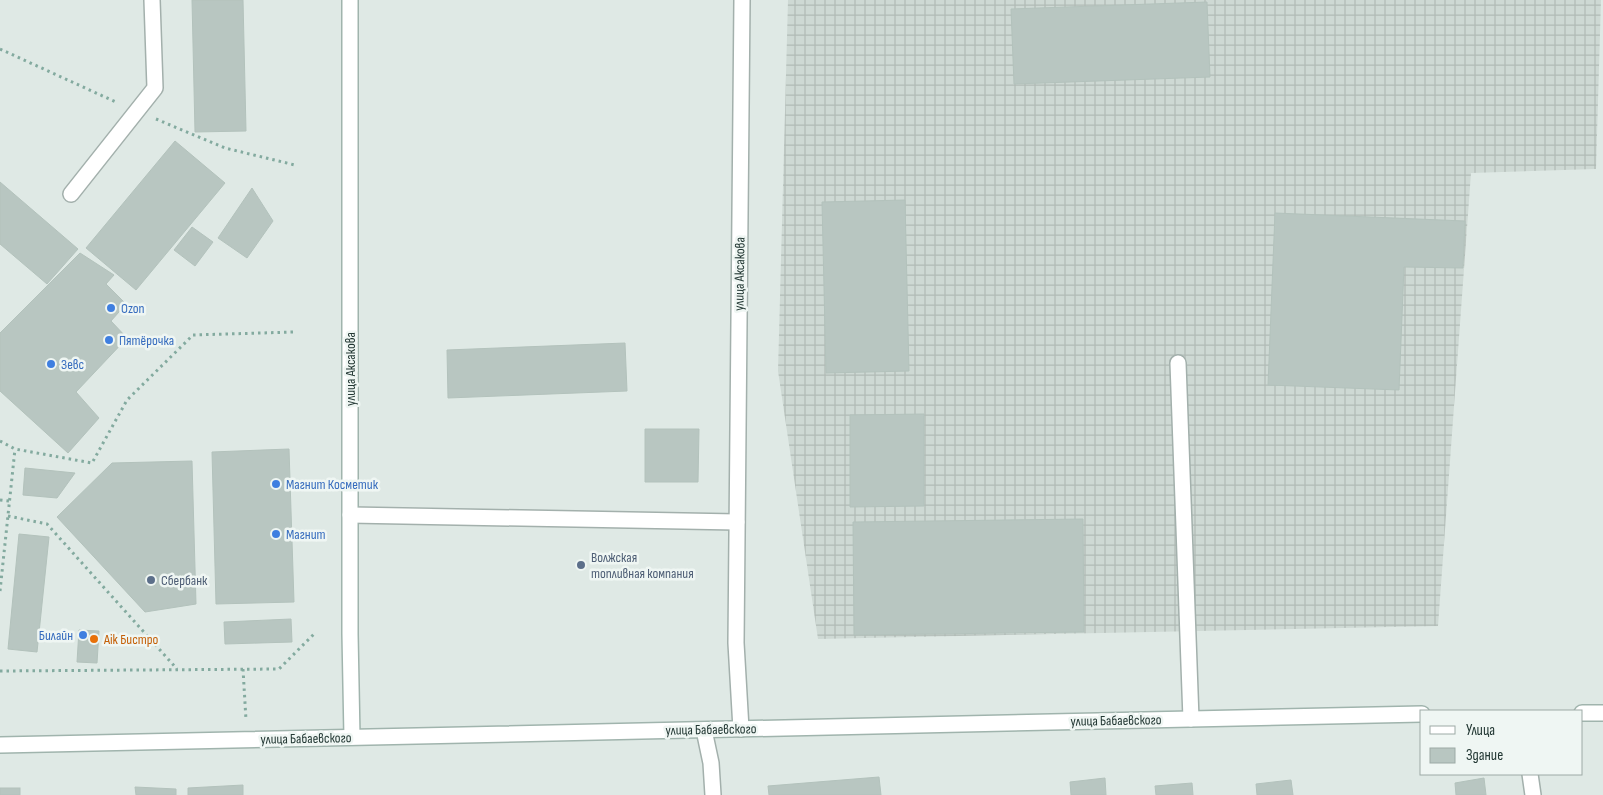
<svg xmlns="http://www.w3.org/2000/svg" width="1603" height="795" font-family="'Sofia Sans Condensed',sans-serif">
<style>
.industrial{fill:url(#industrial-grid)}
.building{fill:#b8c6c1;stroke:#b3c2bc}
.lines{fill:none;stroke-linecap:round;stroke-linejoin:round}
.service-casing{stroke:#a3b0ac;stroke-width:18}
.minor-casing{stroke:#a3b0ac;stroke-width:18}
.secondary-casing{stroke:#a0b4ad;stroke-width:18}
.path{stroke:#83aa9f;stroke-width:3;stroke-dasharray:2.5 4;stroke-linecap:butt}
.service{stroke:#fff;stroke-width:15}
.minor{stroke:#fff;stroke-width:15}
.secondary{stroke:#fff;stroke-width:15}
.shop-dot{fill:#3f7fe0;stroke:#eff6f3;stroke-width:2}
.service-dot{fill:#5c6f8a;stroke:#eff6f3;stroke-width:2}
.food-dot{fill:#e8710a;stroke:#eff6f3;stroke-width:2}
.labels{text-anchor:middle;stroke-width:5;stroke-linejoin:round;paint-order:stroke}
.street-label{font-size:14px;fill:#223733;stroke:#eff6f3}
.shop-label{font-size:14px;fill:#366cbe;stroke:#eff6f3;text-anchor:start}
.service-label{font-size:14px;fill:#4e5e75;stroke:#eff6f3;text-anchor:start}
.food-label{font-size:14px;fill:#c56008;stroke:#eff6f3;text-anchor:start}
</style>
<defs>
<pattern id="industrial-grid" width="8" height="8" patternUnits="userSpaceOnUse" patternTransform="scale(1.25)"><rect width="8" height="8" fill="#ced9d4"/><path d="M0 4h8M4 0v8" fill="none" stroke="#b1bbb6"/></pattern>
</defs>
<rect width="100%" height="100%" fill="#dfe9e5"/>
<path class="industrial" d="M788 0H1601L1596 169 1471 173 1438 626 818 639 778 371Z"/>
<g class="building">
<path d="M192 0H243L246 131 195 132Z"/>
<path d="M1207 2 1210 77 1014 84 1011 9Z"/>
<path d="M175 141 225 183 136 290 86 248Z"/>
<path d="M0 182 78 249 47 284 0 244Z"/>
<path d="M252 188 273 221 247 258 218 238Z"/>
<path d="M905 200 909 371 826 373 822 202Z"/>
<path d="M1275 213 1465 221 1463 268 1404 267 1399 390 1268 385Z"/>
<path d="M192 227 213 242 195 266 174 250Z"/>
<path d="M80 253 114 275 106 284 126 304 111 321 127 338 76 392 99 418 68 453 0 391V333Z"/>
<path d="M625 343 627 391 448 398 447 350Z"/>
<path d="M924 414V506L850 507V415Z"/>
<path d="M645 429H699L698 482H645Z"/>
<path d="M289 449 294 602 216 604 212 452Z"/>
<path d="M192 461 196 604 145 612 57 517 112 463Z"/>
<path d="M25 468 75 473 57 498 23 495Z"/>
<path d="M1083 519 1084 632 854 635 853 522Z"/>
<path d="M19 534 49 537 37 652 8 649Z"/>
<path d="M291 619 292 642 225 644 224 622Z"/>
<path d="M79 630 99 631 97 663 77 662Z"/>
<path d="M879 777 881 795H769L768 786Z"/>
<path d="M1105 778 1106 795H1071L1070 782Z"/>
<path d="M1484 778 1486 795H1456L1455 783Z"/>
<path d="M1291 780 1293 795H1257L1256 784Z"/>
<path d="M1192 783 1193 795H1156L1155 786Z"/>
<path d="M243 785V795H188V788Z"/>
<path d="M135 787 176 789V795H136Z"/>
<rect x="0" y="788" width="20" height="7"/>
</g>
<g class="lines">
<g class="service-casing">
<g id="service">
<path d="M71 194 155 88 152 0"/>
<path d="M1178 363 1191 719"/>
<path d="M350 515 737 522"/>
</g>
</g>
<g class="minor-casing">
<g id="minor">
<path d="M741 729 736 643 742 0"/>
<path d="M704 730 711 763 713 795"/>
<path d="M1530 774 1533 795"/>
</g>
</g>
<g class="secondary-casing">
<g id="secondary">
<path d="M350 0V634L352 737"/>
<path d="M1582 713H1603"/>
<path d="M0 745 1422 714"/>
</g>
</g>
<g class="path">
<path d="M0 49 118 103"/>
<path d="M156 119 225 148 295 165"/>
<path d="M0 441 15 449 92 463 127 400 193 335 294 332"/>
<path d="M0 500 9 501"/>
<path d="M8 516 47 524 177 669"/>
<path d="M0 591 15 449"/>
<path d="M243 669 246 720"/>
<path d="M0 671 279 669 316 632"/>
</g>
<use href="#service" class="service"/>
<use href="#minor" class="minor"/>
<use href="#secondary" class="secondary"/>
</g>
<g class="shop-dot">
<circle cx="111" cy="308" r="5"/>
<circle cx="109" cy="340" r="5"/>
<circle cx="51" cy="364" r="5"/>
<circle cx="276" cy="484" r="5"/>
<circle cx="276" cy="534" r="5"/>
<circle cx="83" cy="635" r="5"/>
</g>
<g class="service-dot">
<circle cx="581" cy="565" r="5"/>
<circle cx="151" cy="580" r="5"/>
</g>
<circle class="food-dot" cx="94" cy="639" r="5"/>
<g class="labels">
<g class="street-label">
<text transform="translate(739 274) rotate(-89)" y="5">улица Аксакова</text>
<text transform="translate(350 369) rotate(-90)" y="5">улица Аксакова</text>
<text transform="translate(1116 720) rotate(-1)" y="5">улица Бабаевского</text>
<text transform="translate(711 729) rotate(-1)" y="5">улица Бабаевского</text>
<text transform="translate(306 738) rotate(-1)" y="5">улица Бабаевского</text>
</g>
<g class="shop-label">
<text x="121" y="313">Ozon</text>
<text x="119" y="345">Пятёрочка</text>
<text x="61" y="369">Зевс</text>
<text x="286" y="489">Магнит Косметик</text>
<text x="286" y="539">Магнит</text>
<text x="73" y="640" text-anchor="end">Билайн</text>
</g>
<g class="service-label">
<text x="591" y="562">Волжская<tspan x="591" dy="16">топливная компания</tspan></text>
<text x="161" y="585">Сбербанк</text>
</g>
<g class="food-label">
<text x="104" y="644">Aik Бистро</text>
</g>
</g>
<rect x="1420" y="710" width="162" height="65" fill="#eff6f3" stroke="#9daaa6"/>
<rect x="1430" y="726" width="25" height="8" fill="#ffffff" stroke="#9daaa6"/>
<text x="1466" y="735" font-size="15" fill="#223733">Улица</text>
<rect x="1430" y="748" width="25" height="15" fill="#b8c6c1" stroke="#9daaa6"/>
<text x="1466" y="760" font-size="15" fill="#223733">Здание</text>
</svg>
